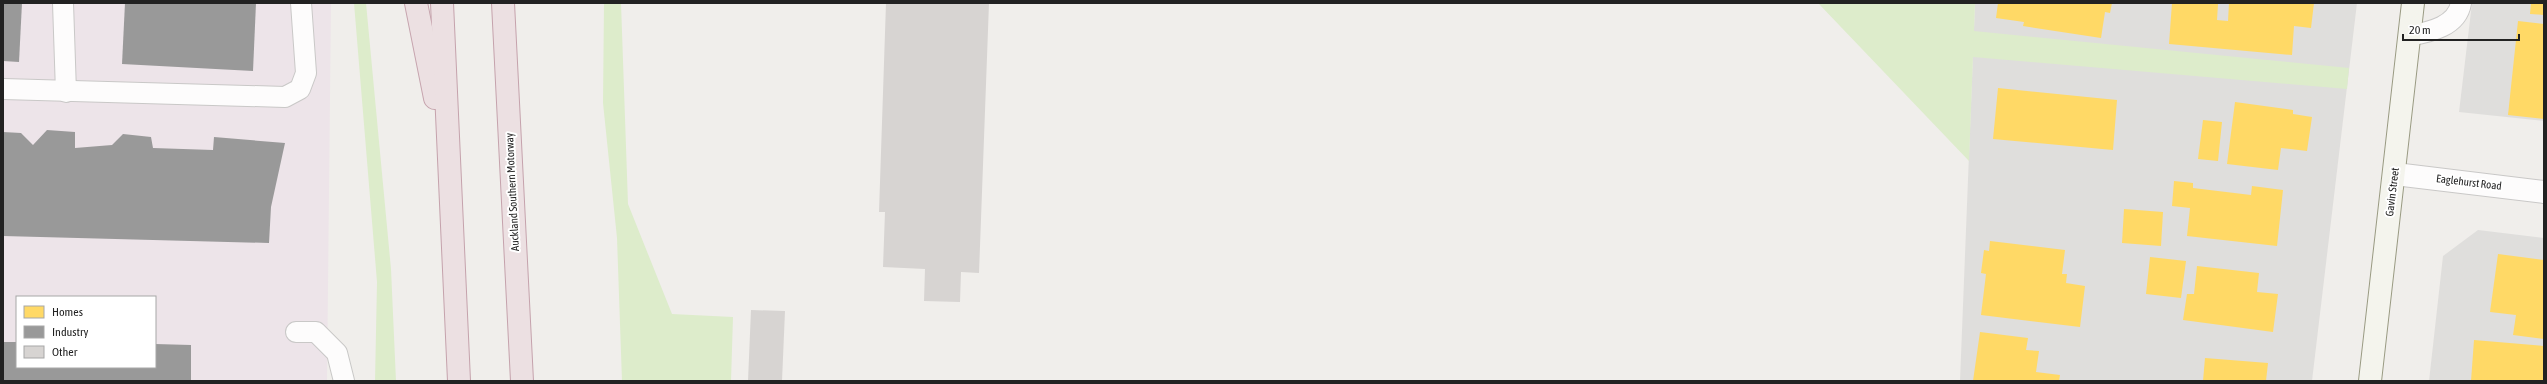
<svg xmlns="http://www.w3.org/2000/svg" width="2547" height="384" font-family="'Asap Condensed',sans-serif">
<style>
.residential{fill:#dfdedc}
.industrial{fill:#ede4e9;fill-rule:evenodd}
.grass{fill:#ddeccb}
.homes{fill:#ffd966}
.industry{fill:#999}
.building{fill:#d7d4d2}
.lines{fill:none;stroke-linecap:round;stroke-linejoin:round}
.lane-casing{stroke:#c9c8c7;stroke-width:22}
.street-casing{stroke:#c9c8c7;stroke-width:24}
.secondary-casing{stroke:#999a82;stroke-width:24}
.highway-casing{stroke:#c5a2ac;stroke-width:24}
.lane{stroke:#fdfcfc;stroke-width:20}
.street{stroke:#fdfcfc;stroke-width:22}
.secondary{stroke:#f4f4ed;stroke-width:22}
.highway{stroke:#ece0e2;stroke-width:22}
.labels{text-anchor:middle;stroke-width:4;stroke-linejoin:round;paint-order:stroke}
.street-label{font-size:11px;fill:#222;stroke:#fff}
</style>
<rect width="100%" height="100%" fill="#f0eeeb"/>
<g class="residential">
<path d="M1975 3H2357L2312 381H1960Z"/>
<path d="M2472 3H2544V121L2459 112Z"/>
<path d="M2478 230 2544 238V381H2429L2443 256Z"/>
</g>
<path class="industrial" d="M3 3H331L327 381H3ZM17 297H155V367H17Z"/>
<g class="grass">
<path d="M354 3H366L391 269 396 381H375L377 282Z"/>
<path d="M604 3H621L628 204 672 314 733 317 731 381H622L617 238 603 103Z"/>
<path d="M1818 3H1975L1974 31 2349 68 2347 89 1973 57 1969 161Z"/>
</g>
<g class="homes">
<path d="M1998 3H2112L2110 13 2105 12 2101 38 2023 26 2024 22 1996 18Z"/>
<path d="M2172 3 2218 4 2217 20 2228 21 2229 3H2314L2311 28 2294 26 2292 55 2169 44Z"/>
<path d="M2531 3H2544V15L2530 14Z"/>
<path d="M2518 21 2544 24V119L2508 115Z"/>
<path d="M1998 88 2117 100 2113 150 1993 139Z"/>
<path d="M2235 102 2293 110V114L2312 117 2307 151 2281 148 2278 170 2227 164Z"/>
<path d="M2203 120 2222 122 2218 161 2198 159Z"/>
<path d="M2174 181 2193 183V188L2251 195 2252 186 2283 190 2277 246 2187 236 2190 208 2172 206Z"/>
<path d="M2124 209 2163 212 2161 246 2122 243Z"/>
<path d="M1990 241 2065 250 2062 274H2067L2066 283 2085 286 2080 327 1981 315 1986 274 1981 273 1984 250 1989 251Z"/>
<path d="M2498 254 2544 260V339L2513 335 2516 315 2490 312Z"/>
<path d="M2150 257 2186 261 2181 298 2146 294Z"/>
<path d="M2197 266 2259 273 2257 292 2278 294 2273 332 2183 320 2187 294H2194Z"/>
<path d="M1980 332 2028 338 2026 350 2039 351 2036 372 2060 375 2059 381H1973Z"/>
<path d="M2474 340 2544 346V381H2471Z"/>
<path d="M2205 358 2268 363 2266 381H2203Z"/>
</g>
<g class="industry">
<path d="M3 3H22L19 62 3 61Z"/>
<path d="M125 3H256L253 71 122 64Z"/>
<path d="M47 130 75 132V148L112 145 123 134 151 137 153 148 213 150 214 137 285 143 271 207 269 243 3 236V132L21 133 33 145Z"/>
<path d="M3 342H17V367H155V344L191 345V381H3Z"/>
</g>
<g class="building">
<path d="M886 3H989L979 273 961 272 960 302 924 301 925 269 883 267 885 212H879Z"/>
<path d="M751 310 785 311 782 381H748Z"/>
</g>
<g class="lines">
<g class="lane-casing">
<g id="lane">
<path d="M63 3 66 92"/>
<path d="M2409 36C2429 32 2457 27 2461 3"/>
<path d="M3 89 285 97 300 89 306 73 301 3"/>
<path d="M296 332H316L337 353 344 381"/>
</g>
</g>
<g class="street-casing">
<path id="street" d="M2395 174 2544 192"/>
</g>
<g class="secondary-casing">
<path id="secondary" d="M2370 381 2413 3"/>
</g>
<g class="highway-casing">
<g id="highway">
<path d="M416 3 435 98"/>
<path d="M442 3 459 381"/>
<path d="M503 3 522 381"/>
</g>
</g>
<use href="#lane" class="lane"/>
<use href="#street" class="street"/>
<use href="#secondary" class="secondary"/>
<use href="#highway" class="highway"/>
</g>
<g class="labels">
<g class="street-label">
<text transform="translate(2469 182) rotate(7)" y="4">Eaglehurst Road</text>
<text transform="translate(512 192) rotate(-93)" y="4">Auckland Southern Motorway</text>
<text transform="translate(2392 192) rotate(-83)" y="4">Gavin Street</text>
</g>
</g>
<rect width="2547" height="384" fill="none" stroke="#222222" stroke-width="8"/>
<rect x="16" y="296" width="140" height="72" fill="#ffffff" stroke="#a7a7a7"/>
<rect x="24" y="306" width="20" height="12" fill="#ffd966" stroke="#a7a7a7"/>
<text x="52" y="316" font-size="12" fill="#222222">Homes</text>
<rect x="24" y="326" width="20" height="12" fill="#999999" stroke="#a7a7a7"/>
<text x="52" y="336" font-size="12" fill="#222222">Industry</text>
<rect x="24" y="346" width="20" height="12" fill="#d7d4d2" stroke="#a7a7a7"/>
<text x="52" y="356" font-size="12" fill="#222222">Other</text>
<path d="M2403 34v6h116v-6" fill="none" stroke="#222222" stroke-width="2"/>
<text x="2409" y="34" font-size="12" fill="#222222" stroke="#ffffff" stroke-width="3" paint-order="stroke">20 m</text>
</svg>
